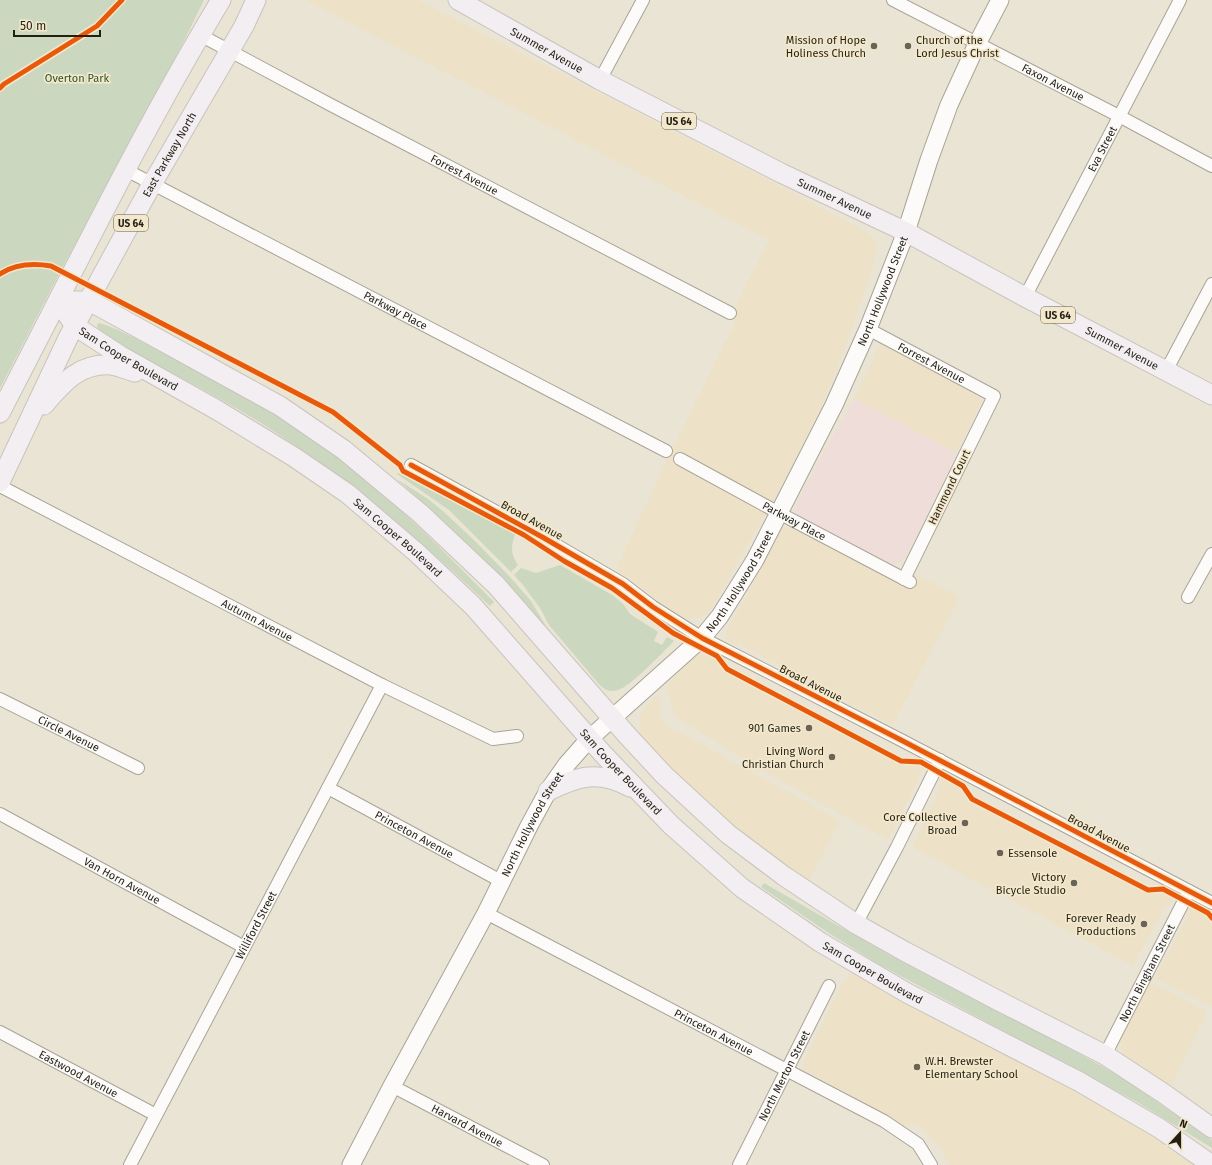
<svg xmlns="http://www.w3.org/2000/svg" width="1212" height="1165" font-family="'Fira Sans',sans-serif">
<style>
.built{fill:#ede2c7}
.industrial{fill:#eeddd8}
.green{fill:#cbd8bf}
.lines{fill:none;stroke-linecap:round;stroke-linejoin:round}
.street-casing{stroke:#a9a498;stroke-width:14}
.secondary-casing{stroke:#a9a498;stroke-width:19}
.primary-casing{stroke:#c8c4bc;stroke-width:21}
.street{stroke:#fcfbf9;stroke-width:12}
.secondary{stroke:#fcfbf9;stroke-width:17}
.primary{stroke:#f2eef2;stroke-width:19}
.cycleway-casing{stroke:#f3e8cb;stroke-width:8}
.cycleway{stroke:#e8590c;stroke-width:5}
.poi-dot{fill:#696457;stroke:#f3e8cb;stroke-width:1.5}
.labels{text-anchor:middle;stroke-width:3.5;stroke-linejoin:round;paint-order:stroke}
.shield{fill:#f3e8cb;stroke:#615b4b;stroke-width:1}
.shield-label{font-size:10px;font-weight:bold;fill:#231f14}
.poi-label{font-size:11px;fill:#231f14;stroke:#f3e8cb;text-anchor:end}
.street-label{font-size:11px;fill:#231f14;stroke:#f3e8cb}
.park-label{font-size:11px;fill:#2b5726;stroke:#f3e8cb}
</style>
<rect width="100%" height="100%" fill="#eae4d4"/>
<g class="built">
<path d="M305 0H418L739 165 859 228 872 236 876 244 877 250 874 264 849 337 821 408 777 494 708 614 700 618 688 619 675 614 631 579 616 569 667 460 736 321 729 318 769 240Z"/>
<path d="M883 344 973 393 980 398 981 402 957 453 854 399 880 345Z"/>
<path d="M782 527H787L792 528 907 587 913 573 960 596 893 725 741 645H737L731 644 727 638 726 634 728 628 745 599 780 530Z"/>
<path d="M700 654 711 658 721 664 736 678 906 767 918 764 922 771 920 776 888 840 778 780 675 717 667 686 690 660Z"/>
<path d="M656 696 660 702 659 712 663 723 841 821 807 883 721 819 641 741 640 717 644 708Z"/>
<path d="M942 779H945L955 783 975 804 1141 891 1156 894 1161 893 1171 898 1172 901 1170 904 1164 908 1133 966 912 847 937 796 939 790 940 781Z"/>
<path d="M1188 906 1204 915 1211 922 1212 925V1007L1155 978 1187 918 1186 908Z"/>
<path d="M852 971 1128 1119 1200 1165H948L944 1154 934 1141 918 1124 904 1125 804 1069 803 1065 806 1056 840 989Z"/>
<path d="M1150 983 1154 984 1207 1011 1171 1086 1135 1064 1126 1057 1121 1051 1120 1042 1122 1035 1147 987Z"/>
</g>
<path class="industrial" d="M854 399 957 453 907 555 901 562 895 563 885 562 798 517 795 512 796 504Z"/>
<g class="green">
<path d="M0 0H204C162 88 114 173 67 259 44 302 23 345 0 388Z"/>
<path d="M99 323C116 328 131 336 146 344 161 352 177 360 192 368 246 397 299 428 348 465 401 506 447 555 494 602L490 606C425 544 356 486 281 436 224 398 161 368 102 335L98 329 97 325Z"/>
<path d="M398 473 515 534C511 547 510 553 518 565L511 572 449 510 397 474Z"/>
<path d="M397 479 428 499 444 512 476 542 511 578 531 601 547 628 559 643 458 535Z"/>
<path d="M560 565 612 595 623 604 630 614 658 632 654 641 662 645 667 637 674 641C663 652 630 687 618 690 610 693 603 689 598 683L549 625 540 608 523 585 514 575 521 568 536 573Z"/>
<path d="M764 883 889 955 1055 1040 1121 1077 1212 1140V1148L1137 1102 878 964 827 932 761 887Z"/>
</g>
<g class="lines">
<g class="street-casing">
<g id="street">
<path id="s1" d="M893 0 1119 116 1212 166"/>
<path id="s2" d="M200 35 331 105 730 313"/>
<path d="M600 80 643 0"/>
<path id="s3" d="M126 170 666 451"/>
<path id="s4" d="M1025 297 1180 0"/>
<path id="s5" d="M868 329 994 396 904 579"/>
<path d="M1166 371 1212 284"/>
<path id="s6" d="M680 459 779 513 910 582"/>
<path d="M411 465 544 538 623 584 653 607 702 638 901 740 1212 903"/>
<path id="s7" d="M0 486 382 685 493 739 517 736"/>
<path d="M1188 597 1212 554"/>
<path id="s8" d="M0 699 138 768"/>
<path id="s9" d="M328 788 501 881"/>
<path id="s10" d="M0 814 244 947"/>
<path id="s11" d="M486 913 884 1121 918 1144 931 1165"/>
<path d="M856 924 897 847 940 760"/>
<path id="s12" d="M0 1032 156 1115"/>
<path id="s13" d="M1105 1055 1189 891"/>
<path id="s14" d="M392 1086 543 1165"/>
<path id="s15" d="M130 1165 382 685"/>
<path id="s16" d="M739 1165 829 986"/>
</g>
</g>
<g class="secondary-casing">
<g id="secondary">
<path id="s17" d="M351 1165 392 1086 486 913 529 826 548 791 567 764 589 739 702 638 720 616 755 560 834 405 868 329 906 232 929 160 949 105 977 44 1000 0"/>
</g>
</g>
<g class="primary-casing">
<g id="primary">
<path id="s18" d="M458 0 600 80 781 173 906 232 1025 297 1212 395"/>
<path id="s19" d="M58 301 75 326 121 356 217 410 294 457 348 494 417 553 473 606 603 754 671 825 742 888 820 942 907 993 1078 1081 1159 1128 1212 1165"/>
<path d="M58 301H89L104 309 280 406 344 450 421 514 496 585 626 734 664 775 728 834 784 876 856 924 904 951 999 1001 1105 1055 1163 1093 1212 1128"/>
<path d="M44 405C63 383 79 363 111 365 119 366 127 370 135 372"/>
<path d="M0 413C72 275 140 134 221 0"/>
<path id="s20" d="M0 482 68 338 152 184 244 26 256 0"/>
<path d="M548 791C578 776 599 770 630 787"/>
</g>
</g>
<use href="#street" class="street"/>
<use href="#secondary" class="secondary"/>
<use href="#primary" class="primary"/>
<g class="cycleway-casing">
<g id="cycleway">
<path d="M0 88 4 84 97 26 122 0"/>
<path d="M0 274C15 264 33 263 51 266L333 412 400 465 403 471 524 535 564 561 612 588 673 633 717 656 727 669 901 761 921 762 963 786 972 799 1148 890 1163 889 1208 913 1212 918"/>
<path d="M411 465 544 538 623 584 653 607 702 638 901 740 1212 903"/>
</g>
</g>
<use href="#cycleway" class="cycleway"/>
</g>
<g class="poi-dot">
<circle cx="874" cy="46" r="4"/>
<circle cx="908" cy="46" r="4"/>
<circle cx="809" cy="728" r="4"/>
<circle cx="832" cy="757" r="4"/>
<circle cx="965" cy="823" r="4"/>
<circle cx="1000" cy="853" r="4"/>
<circle cx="1074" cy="883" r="4"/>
<circle cx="1144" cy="924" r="4"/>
<circle cx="917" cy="1067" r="4"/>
</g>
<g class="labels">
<g class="shield">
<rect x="662" y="113" width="34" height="16" rx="3"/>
<rect x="114" y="215" width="34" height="16" rx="3"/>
<rect x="1041" y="307" width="34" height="16" rx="3"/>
</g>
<g class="shield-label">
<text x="679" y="125">US 64</text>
<text x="131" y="227">US 64</text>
<text x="1058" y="319">US 64</text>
</g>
<g class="poi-label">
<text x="866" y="44">Mission of Hope<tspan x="866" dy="13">Holiness Church</tspan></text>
<text x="916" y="44" text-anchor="start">Church of the<tspan x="916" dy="13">Lord Jesus Christ</tspan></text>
<text x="801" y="732">901 Games</text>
<text x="824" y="755">Living Word<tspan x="824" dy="13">Christian Church</tspan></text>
<text x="957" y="821">Core Collective<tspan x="957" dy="13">Broad</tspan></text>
<text x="1008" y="857" text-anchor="start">Essensole</text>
<text x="1066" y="881">Victory<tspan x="1066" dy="13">Bicycle Studio</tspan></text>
<text x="1136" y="922">Forever Ready<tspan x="1136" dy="13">Productions</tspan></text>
<text x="925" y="1065" text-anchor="start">W.H. Brewster<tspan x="925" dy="13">Elementary School</tspan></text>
</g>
<g class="street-label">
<text dy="4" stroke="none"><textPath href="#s18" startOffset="102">Summer Avenue</textPath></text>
<text dy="4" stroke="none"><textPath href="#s1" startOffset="180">Faxon Avenue</textPath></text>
<text dy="4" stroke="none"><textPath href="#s4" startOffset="167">Eva Street</textPath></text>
<text dy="4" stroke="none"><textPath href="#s20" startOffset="369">East Parkway North</textPath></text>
<text dy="4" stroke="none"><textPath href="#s2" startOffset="299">Forrest Avenue</textPath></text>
<text dy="4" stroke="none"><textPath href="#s18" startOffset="426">Summer Avenue</textPath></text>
<text dy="4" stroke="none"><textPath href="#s17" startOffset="1033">North Hollywood Street</textPath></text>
<text dy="4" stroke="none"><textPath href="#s3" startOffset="304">Parkway Place</textPath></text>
<text dy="4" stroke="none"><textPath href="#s18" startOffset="750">Summer Avenue</textPath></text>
<text dy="4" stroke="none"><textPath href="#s19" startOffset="93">Sam Cooper Boulevard</textPath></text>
<text dy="4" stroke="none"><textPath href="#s5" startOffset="72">Forrest Avenue</textPath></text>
<text transform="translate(949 487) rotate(-64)" y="4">Hammond Court</text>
<text transform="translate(532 520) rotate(29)" y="4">Broad Avenue</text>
<text dy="4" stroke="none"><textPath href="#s6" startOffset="130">Parkway Place</textPath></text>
<text dy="4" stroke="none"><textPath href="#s19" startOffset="417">Sam Cooper Boulevard</textPath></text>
<text dy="4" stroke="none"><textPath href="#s17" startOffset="709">North Hollywood Street</textPath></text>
<text dy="4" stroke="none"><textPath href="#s7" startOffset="290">Autumn Avenue</textPath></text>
<text transform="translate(811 683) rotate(27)" y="4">Broad Avenue</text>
<text dy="4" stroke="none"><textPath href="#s8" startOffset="77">Circle Avenue</textPath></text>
<text dy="4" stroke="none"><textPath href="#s19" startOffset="741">Sam Cooper Boulevard</textPath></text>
<text dy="4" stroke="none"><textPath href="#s17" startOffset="386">North Hollywood Street</textPath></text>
<text transform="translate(1099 833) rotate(28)" y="4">Broad Avenue</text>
<text dy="4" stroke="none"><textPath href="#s9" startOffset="98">Princeton Avenue</textPath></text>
<text dy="4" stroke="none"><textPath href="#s10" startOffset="139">Van Horn Avenue</textPath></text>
<text dy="4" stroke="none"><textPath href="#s15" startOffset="271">Williford Street</textPath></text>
<text dy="4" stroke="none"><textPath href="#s19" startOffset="1065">Sam Cooper Boulevard</textPath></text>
<text dy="4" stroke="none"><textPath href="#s13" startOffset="92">North Bingham Street</textPath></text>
<text dy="4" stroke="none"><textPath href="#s11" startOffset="257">Princeton Avenue</textPath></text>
<text dy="4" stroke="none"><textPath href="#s12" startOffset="89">Eastwood Avenue</textPath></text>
<text dy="4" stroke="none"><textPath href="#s16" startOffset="100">North Merton Street</textPath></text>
<text dy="4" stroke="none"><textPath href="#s14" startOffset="85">Harvard Avenue</textPath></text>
</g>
<g class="park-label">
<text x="77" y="82">Overton Park</text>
</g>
</g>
<g transform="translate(1180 1133) rotate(21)" stroke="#f3e8cb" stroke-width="3" paint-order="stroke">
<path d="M0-3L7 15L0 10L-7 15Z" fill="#231f14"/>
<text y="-6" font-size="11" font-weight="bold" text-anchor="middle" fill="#231f14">N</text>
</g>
<path d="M14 30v6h86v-6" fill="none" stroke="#231f14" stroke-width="2"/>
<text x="20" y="30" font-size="12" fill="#231f14" stroke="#f3e8cb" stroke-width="3" paint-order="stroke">50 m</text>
</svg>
